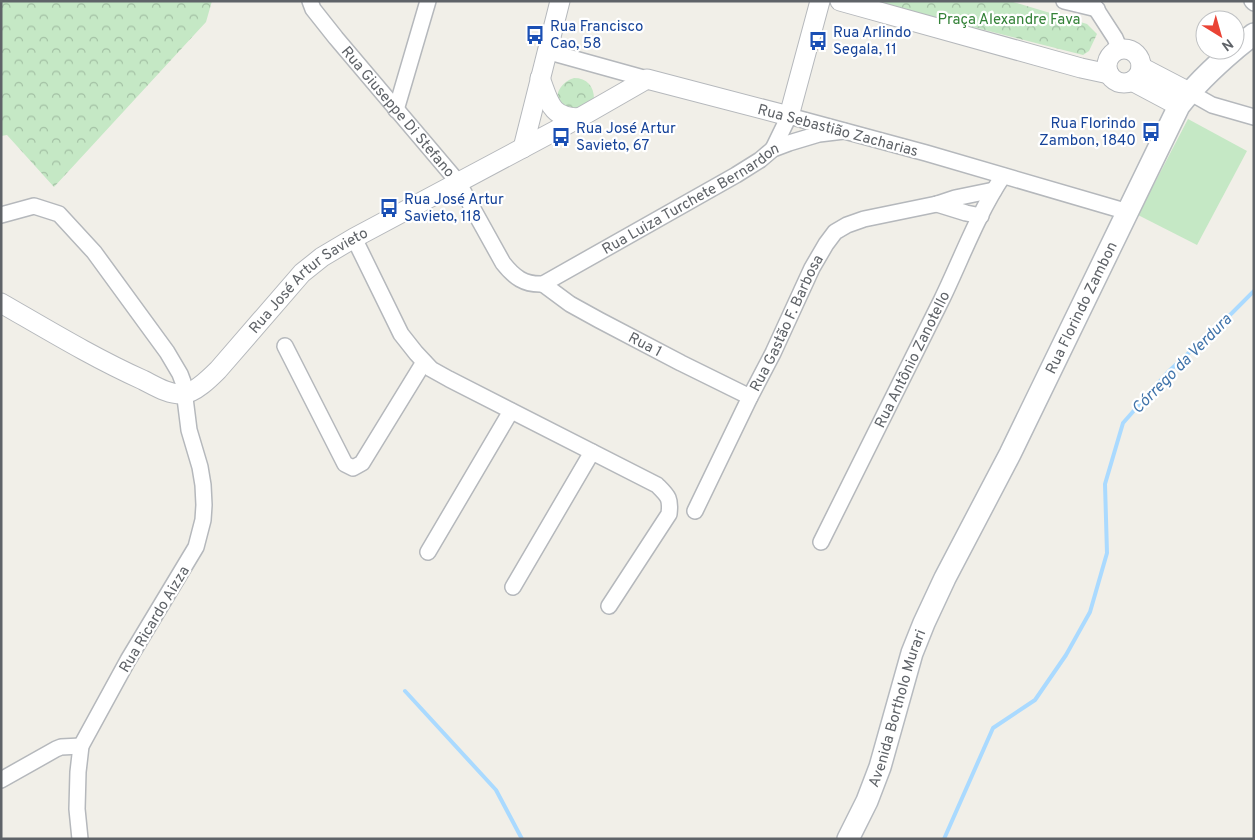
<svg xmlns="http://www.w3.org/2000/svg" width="1255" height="840" font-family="Overpass,sans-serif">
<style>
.forest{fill:url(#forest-crowns)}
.garden{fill:#c5e8c5}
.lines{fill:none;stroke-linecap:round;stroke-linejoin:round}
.stream{stroke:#aadaff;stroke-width:4}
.minor-casing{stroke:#b5b8bc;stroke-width:18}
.tertiary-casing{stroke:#b5b8bc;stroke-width:21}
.secondary-casing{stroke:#b6babf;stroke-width:24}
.minor{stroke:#fff;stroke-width:15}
.tertiary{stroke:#fff;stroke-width:19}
.secondary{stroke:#fff;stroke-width:21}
.labels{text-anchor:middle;stroke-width:4.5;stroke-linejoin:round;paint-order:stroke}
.park-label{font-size:15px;fill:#348238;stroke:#fff}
.transit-label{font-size:15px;fill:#164399;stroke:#fff;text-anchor:start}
.street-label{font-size:15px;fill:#5f6368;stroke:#fff}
.water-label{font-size:16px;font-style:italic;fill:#4174aa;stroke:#fff}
</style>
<defs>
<pattern id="forest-crowns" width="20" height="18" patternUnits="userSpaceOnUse" patternTransform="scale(1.25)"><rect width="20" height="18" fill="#c5e8c5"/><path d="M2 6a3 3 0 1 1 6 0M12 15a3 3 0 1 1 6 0" fill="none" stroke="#a3c0a4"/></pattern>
</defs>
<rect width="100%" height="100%" fill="#f1efe8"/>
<g class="forest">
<path d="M1 1H212L206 22 54 187 7 135 1 136Z"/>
<path d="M879 1H1010L1087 24 1097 34 1089 51 1083 55 879 3Z"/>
<path d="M574 78C587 78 594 86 594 99L576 113C572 111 566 109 562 105 551 95 563 81 574 78Z"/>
</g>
<path class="garden" d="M1188 119 1247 151 1197 245 1138 215Z"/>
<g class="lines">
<g class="stream">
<path d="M405 691 496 790 522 839"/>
<path d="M944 839 993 728 1035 700 1066 655 1090 612 1107 553 1105 484 1123 423 1168 372 1232 313 1254 291"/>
</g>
<g class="minor-casing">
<g id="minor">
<path id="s1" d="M310 1 313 9 336 38 458 182 503 263C514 277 524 285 543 284L736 175 760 160 773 149 789 143 819 134 844 131"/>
<path d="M1064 1 1097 9"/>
<path d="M1091 1 1115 38 1120 50"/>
<path d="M1252 1 1254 3"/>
<path d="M546 51 647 79"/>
<path d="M1189 92 1212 105 1254 117"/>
<path d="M396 110 428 1"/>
<path d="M773 149 789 116 926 153 1128 212"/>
<path d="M937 204 966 213 981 216"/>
<path d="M1 215 34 206 59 214 94 252 167 352 180 374 183 382 189 430 200 467 203 485 204 505 203 520 196 547 128 660 81 746 78 772 77 809 80 839"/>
<path d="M354 238 401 334 416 353 431 369 449 379 657 485C668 496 671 498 669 514L609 606"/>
<path id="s2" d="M543 284 570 304 599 320 681 363 750 397"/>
<path d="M285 346 345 464 353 468 362 463 424 362"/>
<path id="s3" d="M695 511 750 397 773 353 812 268 826 244 835 232 847 225 864 219 937 204 955 198 994 190"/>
<path id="s4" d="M821 542C861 462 901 382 941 301 961 260 977 215 1003 176"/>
<path d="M428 552 511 411"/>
<path d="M513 587 592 452"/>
<path d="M1 780 56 749 61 747 81 746"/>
</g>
</g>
<g class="tertiary-casing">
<g id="tertiary">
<path d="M840 1 1081 68 1109 74"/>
<circle cx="1124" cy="66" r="17"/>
<path d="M1141 67 1189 92"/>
<path d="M540 78C549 101 550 118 579 118"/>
<path d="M1132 81 1179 106"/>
<path d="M523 148 560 1"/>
<path id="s5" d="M1 303C48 330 94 358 143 380 155 386 169 395 183 394 195 393 210 378 218 370L302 273 322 257 354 238 579 118 647 79 789 116 820 1"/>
</g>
</g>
<g class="secondary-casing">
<g id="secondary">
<path d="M1235 49 1254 34"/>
<path id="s6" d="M848 839 867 801 880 767 912 653 924 623 945 578 1010 454 1179 106C1195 85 1214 67 1234 50"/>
</g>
</g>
<use href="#minor" class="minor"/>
<use href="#tertiary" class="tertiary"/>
<use href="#secondary" class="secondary"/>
</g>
<defs>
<g id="bus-bare" transform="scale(1.5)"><path d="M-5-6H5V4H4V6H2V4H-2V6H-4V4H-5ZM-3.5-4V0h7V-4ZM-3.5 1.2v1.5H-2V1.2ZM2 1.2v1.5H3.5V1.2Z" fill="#1a4fb4" stroke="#fff" stroke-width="2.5" paint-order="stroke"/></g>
</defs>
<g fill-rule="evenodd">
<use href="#bus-bare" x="535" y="35"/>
<use href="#bus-bare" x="818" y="41"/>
<use href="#bus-bare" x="1151" y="132"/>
<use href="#bus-bare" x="561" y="137"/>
<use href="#bus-bare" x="389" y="208"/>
</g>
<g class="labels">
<g class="park-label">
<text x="1009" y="24">Praça Alexandre Fava</text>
</g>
<g class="transit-label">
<text x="550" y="31">Rua Francisco<tspan x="550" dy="17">Cao, 58</tspan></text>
<text x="833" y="37">Rua Arlindo<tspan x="833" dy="17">Segala, 11</tspan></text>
<text x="1136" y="128" text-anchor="end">Rua Florindo<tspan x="1136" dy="17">Zambon, 1840</tspan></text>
<text x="576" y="133">Rua José Artur<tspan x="576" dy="17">Savieto, 67</tspan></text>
<text x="404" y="204">Rua José Artur<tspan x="404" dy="17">Savieto, 118</tspan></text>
</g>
<g class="street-label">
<text dy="5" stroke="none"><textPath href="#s1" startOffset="142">Rua Giuseppe Di Stefano</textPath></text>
<text transform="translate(838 130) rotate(15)" y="5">Rua Sebastião Zacharias</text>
<text dy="5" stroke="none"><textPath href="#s1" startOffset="545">Rua Luiza Turchete Bernardon</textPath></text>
<text dy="5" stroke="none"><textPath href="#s5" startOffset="376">Rua José Artur Savieto</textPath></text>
<text dy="5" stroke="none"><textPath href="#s6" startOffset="582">Rua Florindo Zambon</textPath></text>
<text dy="5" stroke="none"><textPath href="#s3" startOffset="209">Rua Gastão F. Barbosa</textPath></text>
<text dy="5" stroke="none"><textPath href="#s2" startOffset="119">Rua 1</textPath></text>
<text dy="5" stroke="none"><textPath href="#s4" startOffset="204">Rua Antônio Zanotello</textPath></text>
<text transform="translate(154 619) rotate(-59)" y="5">Rua Ricardo Aizza</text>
<text dy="5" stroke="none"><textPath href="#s6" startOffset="140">Avenida Bortholo Murari</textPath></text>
</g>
<g class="water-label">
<text transform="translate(1181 363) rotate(-45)" y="6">Córrego da Verdura</text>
</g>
</g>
<rect width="1255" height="840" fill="none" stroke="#5f6368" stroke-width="5"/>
<g transform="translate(1220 35) rotate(143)"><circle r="24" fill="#ffffff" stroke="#bfc1c3"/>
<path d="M0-4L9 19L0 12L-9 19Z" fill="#ea4335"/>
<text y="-8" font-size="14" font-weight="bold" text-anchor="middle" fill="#5f6368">N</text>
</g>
</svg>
